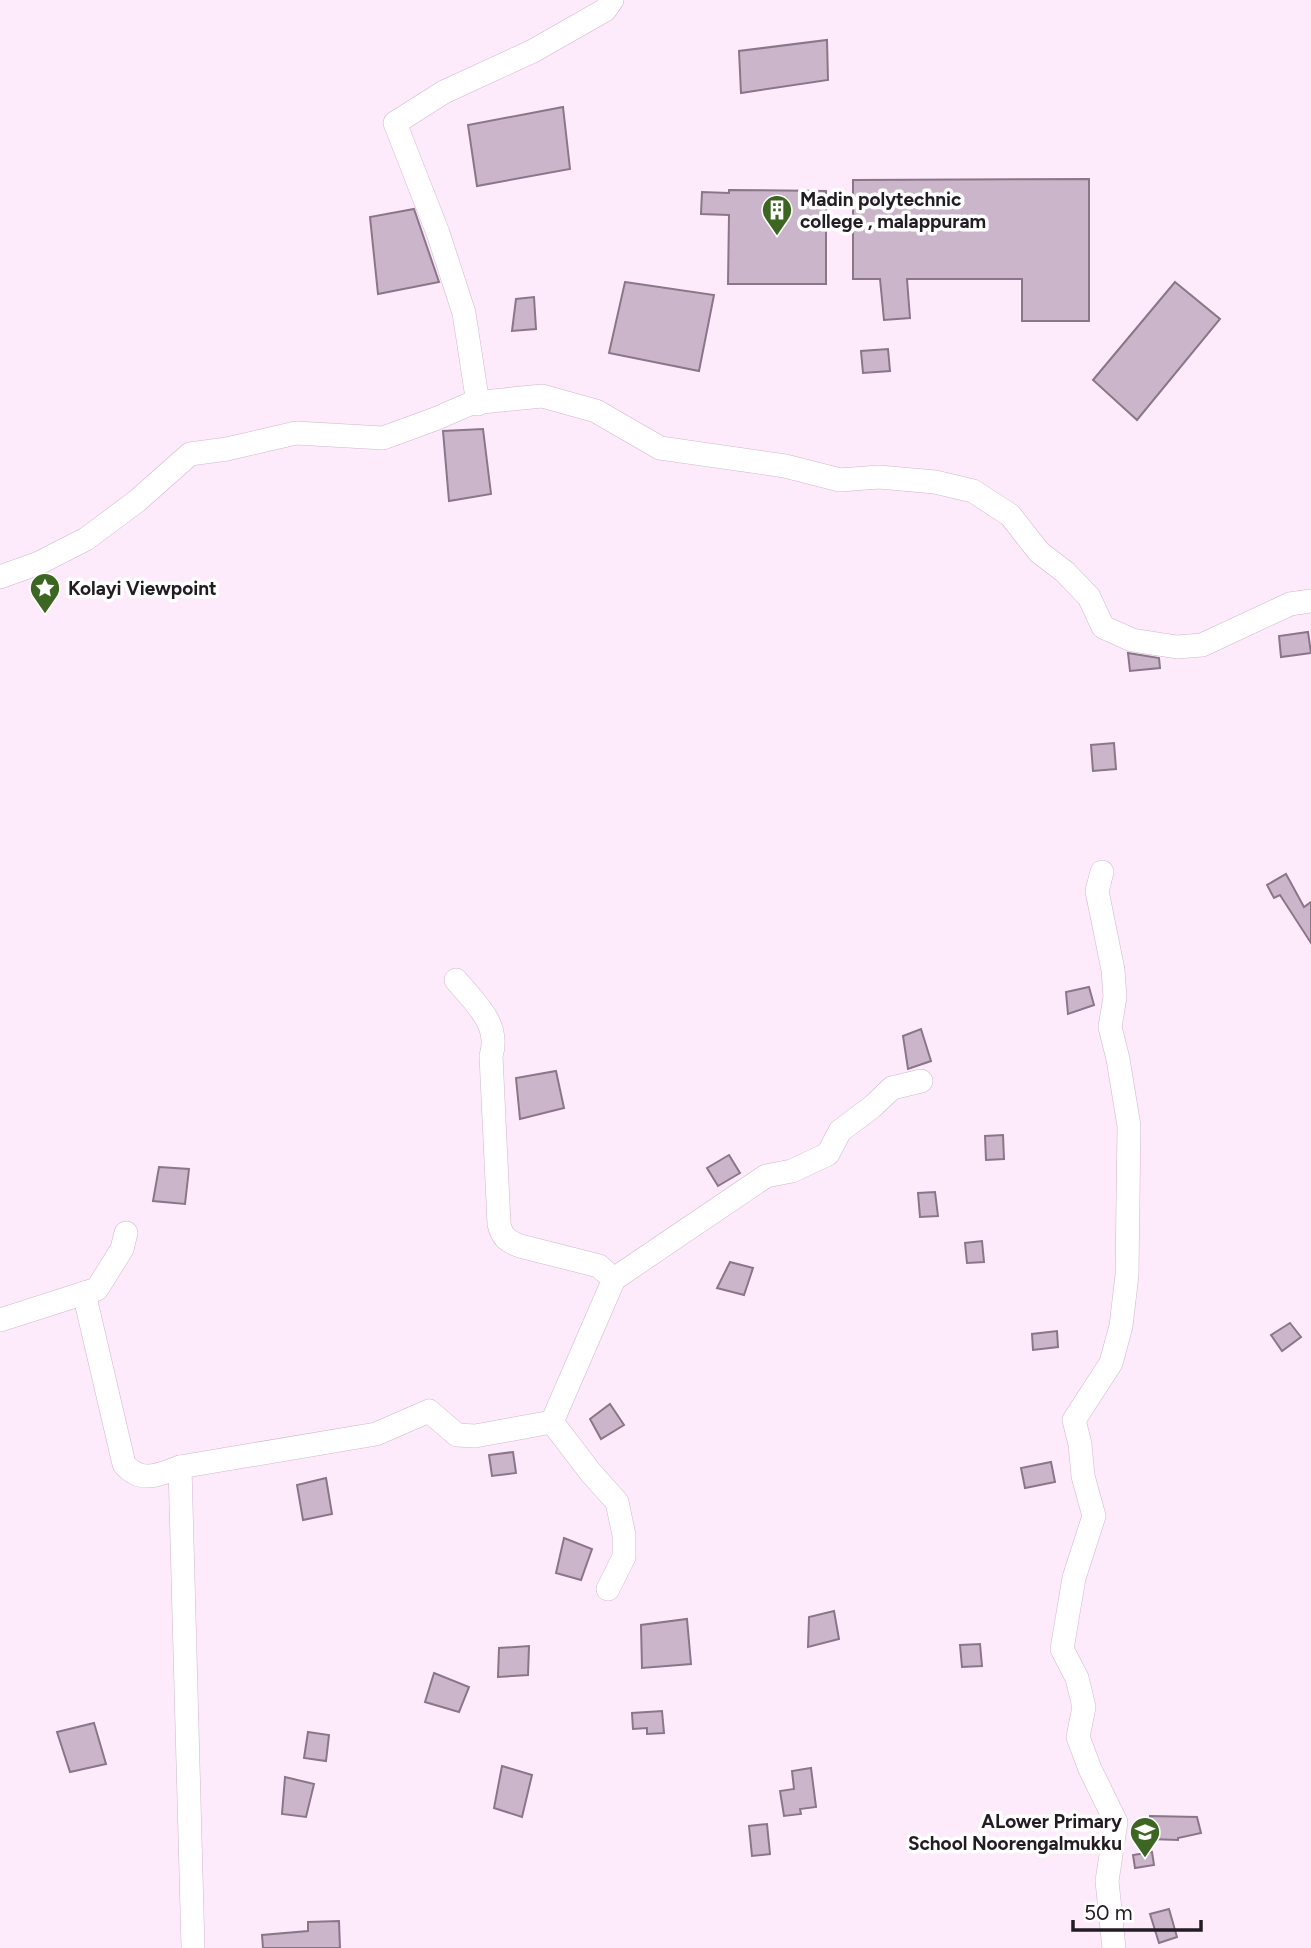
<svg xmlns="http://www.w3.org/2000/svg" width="1311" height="1948" font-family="Figtree,sans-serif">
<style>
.building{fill:#cbb5ca;stroke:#8b7689;stroke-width:2}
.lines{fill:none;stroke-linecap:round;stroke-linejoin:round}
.minor-casing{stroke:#cfb8cd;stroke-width:24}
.minor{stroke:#fff;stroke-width:23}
.labels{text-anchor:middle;stroke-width:7;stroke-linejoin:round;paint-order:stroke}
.poi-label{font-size:19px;font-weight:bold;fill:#241c24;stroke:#fff;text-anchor:start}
</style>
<rect width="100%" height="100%" fill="#fdeafb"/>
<g class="building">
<path d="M827 40 828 80 741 93 739 51Z"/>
<path d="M563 107 570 169 477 186 468 125Z"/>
<path d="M1089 179V321H1022V279H907L910 318 884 320 880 279H853V180Z"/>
<path d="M729 190 826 191V284H728L729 215 701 214 702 192 729 193Z"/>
<path d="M414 209 439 282 378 294 370 217Z"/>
<path d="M625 282 714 295 699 371 609 353Z"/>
<path d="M1175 282 1220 319 1137 420 1093 380Z"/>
<path d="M534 297 536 329 512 331 516 299Z"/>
<path d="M888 349 890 371 863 373 861 351Z"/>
<path d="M483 429 491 494 449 501 443 431Z"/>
<path d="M1308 632 1311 653 1281 657 1279 636Z"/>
<path d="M1128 653 1159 658 1160 668 1130 671Z"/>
<path d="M1114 743 1116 769 1093 771 1091 745Z"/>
<path d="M1286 874 1304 907 1311 902V943L1280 895 1274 898 1267 885Z"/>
<path d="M1089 987 1094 1005 1068 1014 1066 992Z"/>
<path d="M921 1029 931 1061 908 1069 903 1036Z"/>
<path d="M556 1071 564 1108 520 1119 516 1078Z"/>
<path d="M1003 1135 1004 1159 986 1160 985 1136Z"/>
<path d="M729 1155 740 1173 718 1186 707 1168Z"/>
<path d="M159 1167 189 1169 185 1204 153 1201Z"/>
<path d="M935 1192 938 1216 920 1217 918 1193Z"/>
<path d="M982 1241 984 1262 967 1263 965 1243Z"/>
<path d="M730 1262 753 1268 744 1295 717 1288Z"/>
<path d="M1290 1323 1301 1337 1282 1351 1271 1335Z"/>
<path d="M1057 1331 1058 1347 1033 1350 1032 1334Z"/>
<path d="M610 1404 624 1425 601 1439 590 1419Z"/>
<path d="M513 1452 516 1473 492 1476 489 1455Z"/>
<path d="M1051 1462 1055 1482 1025 1488 1021 1468Z"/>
<path d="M326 1478 332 1514 303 1520 297 1485Z"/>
<path d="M564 1538 592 1549 581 1580 556 1573Z"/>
<path d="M834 1611 839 1639 808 1647 809 1617Z"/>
<path d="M687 1619 691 1664 642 1668 641 1625Z"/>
<path d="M980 1644 982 1666 962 1667 960 1645Z"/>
<path d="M529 1646 528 1675 498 1677 499 1648Z"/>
<path d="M434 1673 469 1687 459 1712 425 1702Z"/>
<path d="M662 1711 664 1733 647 1734V1728L633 1729 632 1713Z"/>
<path d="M94 1723 106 1764 70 1772 57 1732Z"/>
<path d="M308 1732 329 1735 326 1761 304 1758Z"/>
<path d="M502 1766 532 1775 522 1817 494 1808Z"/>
<path d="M811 1768 816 1807 800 1809 801 1814 784 1816 780 1791 794 1789 792 1771Z"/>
<path d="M285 1777 314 1784 306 1817 282 1814Z"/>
<path d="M1150 1816 1197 1817 1201 1833 1178 1838V1840L1150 1839Z"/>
<path d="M767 1824 770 1854 752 1856 749 1826Z"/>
<path d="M1152 1852 1154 1865 1135 1868 1133 1855Z"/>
<path d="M1169 1909 1177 1937 1159 1943 1150 1914Z"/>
<path d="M339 1921 340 1948H263L262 1935 308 1931V1922Z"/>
</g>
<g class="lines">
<g class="minor-casing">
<g id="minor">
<path d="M478 404 464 313 438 233 395 123 444 92 533 51 605 10 612 0"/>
<path d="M0 577 39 563 86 539 137 501 190 454 227 449 296 433 383 438 435 419 472 403 542 396 596 411 660 448 785 466 840 480 879 477 935 482 973 491 1010 515 1039 552 1065 572 1089 597 1103 627 1132 640 1177 647 1202 645 1290 604 1311 601"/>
<path d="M1102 872 1097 891 1113 970 1115 997 1110 1027 1118 1059 1129 1126 1127 1275 1121 1326 1111 1363 1074 1420 1080 1444 1083 1476 1094 1516 1074 1578 1062 1649 1077 1678 1084 1707 1078 1737 1090 1769 1116 1822 1107 1881 1114 1948"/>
<path d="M456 980C474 1002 501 1024 491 1056L499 1224C502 1237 507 1241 520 1246L599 1266 614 1280"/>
<path d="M84 1293 124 1464C141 1484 158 1475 180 1467L376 1434 429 1411 457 1435 475 1436 552 1422"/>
<path d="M0 1320 97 1289 122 1249 126 1233"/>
<path d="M180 1467 193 1948"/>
<path d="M608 1589 624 1557V1535L617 1502 591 1473 552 1422 614 1279 766 1176 792 1171 828 1154 840 1131 872 1107 892 1088 921 1081"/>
</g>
</g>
<use href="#minor" class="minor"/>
</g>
<defs>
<g id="building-pin" transform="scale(1.575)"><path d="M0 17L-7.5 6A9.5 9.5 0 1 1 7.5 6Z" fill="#3d6622" stroke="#fff"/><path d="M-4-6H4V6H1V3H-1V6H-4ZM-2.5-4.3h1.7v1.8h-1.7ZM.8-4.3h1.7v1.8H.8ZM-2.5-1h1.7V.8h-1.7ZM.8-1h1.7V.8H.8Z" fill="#fff"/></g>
<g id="sight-pin" transform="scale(1.575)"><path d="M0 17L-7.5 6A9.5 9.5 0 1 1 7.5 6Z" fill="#3d6622" stroke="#fff"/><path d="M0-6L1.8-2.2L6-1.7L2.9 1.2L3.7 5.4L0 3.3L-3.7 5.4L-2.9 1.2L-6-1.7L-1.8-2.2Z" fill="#fff"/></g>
<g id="school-pin" transform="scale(1.575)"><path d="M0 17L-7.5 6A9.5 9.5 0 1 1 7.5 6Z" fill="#3d6622" stroke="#fff"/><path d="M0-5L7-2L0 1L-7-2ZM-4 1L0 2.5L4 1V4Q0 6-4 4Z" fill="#fff"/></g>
</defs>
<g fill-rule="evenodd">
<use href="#building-pin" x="777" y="210"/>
<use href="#sight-pin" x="45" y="588"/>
<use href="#school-pin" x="1145" y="1832"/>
</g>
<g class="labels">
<g class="poi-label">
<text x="800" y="206">Madin polytechnic<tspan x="800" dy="22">college , malappuram</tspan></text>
<text x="68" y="595">Kolayi Viewpoint</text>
<text x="1122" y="1828" text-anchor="end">ALower Primary<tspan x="1122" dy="22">School Noorengalmukku</tspan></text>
</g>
</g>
<path d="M1073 1920v10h128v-10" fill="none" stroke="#241c24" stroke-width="3.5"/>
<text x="1084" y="1920" font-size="21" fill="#241c24" stroke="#ffffff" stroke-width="5" paint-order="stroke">50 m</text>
</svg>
